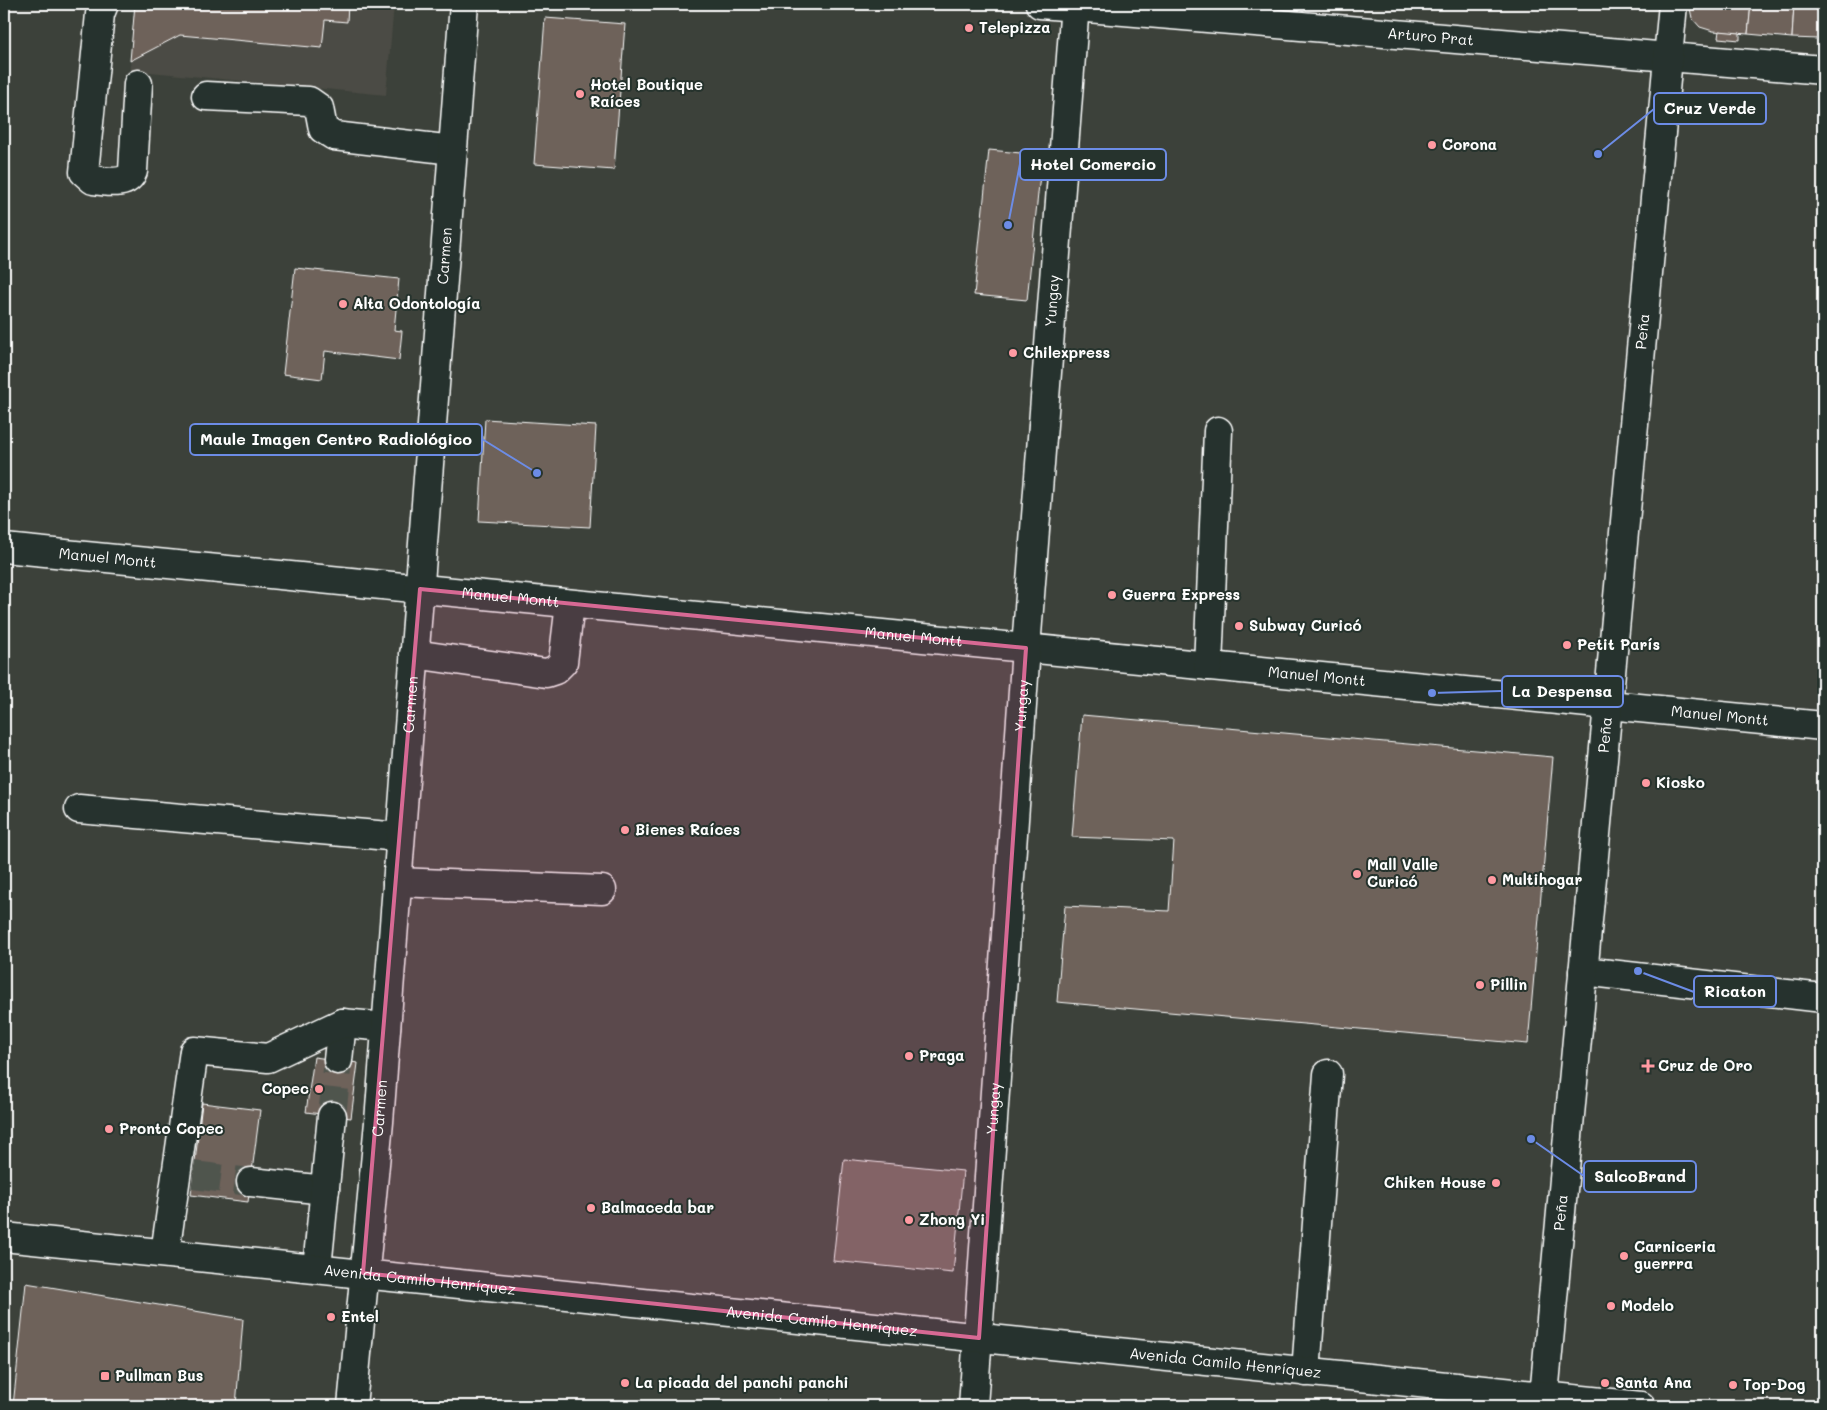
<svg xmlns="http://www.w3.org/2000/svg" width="1827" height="1410" font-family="Mali,sans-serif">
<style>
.built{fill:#4b4b44}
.building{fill:#6e625a;stroke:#fff}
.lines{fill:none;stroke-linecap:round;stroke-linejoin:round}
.minor-tunnel{stroke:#50544e;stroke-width:28;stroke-dasharray:28 14;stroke-linecap:butt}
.minor-casing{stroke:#fff;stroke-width:31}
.major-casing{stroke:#fff;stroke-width:31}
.minor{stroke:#26332d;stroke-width:28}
.major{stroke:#26332d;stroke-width:28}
.marked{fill:#d76994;fill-opacity:0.2;stroke:#d76994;stroke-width:4;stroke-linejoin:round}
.poi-dot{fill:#ff9aa2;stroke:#26332d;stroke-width:2}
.labels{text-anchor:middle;stroke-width:4;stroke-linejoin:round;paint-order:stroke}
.poi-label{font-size:15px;font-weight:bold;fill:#fff;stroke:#26332d;text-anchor:start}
.street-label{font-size:15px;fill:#fff;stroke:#26332d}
.leader{fill:none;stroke:#6c8ce6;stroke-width:2}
.callout-dot{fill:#6c8ce6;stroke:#26332d;stroke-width:2}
.callout{fill:#26332d;stroke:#6c8ce6;stroke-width:2}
.callout-label{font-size:16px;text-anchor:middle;font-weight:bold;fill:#fff}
</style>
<rect width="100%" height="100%" fill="#3c413a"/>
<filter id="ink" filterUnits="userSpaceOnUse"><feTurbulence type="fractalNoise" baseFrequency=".02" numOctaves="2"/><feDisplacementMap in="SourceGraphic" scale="10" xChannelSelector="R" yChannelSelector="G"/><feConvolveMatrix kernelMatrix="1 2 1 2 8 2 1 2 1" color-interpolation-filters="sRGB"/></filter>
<g filter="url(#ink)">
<path class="built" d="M135 4H394L386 95 130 70Z"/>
<g class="building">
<path d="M135 4H348L347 22 325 20 322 48 180 35 130 61Z"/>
<path d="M1689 4H1751L1748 34 1713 31 1700 27 1692 18Z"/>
<path d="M1751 4H1794L1792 38 1748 34Z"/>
<path d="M1794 4H1823L1818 39 1792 38Z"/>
<path d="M1823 4V32L1819 31Z"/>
<path d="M545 18 625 24 614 170 534 164Z"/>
<path d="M1719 31 1740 33V40L1718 38Z"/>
<path d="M989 150 1042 155 1027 300 974 295Z"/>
<path d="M295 268 399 279 394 330 402 331 399 360 325 351 322 379 283 374Z"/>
<path d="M485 419 596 426 590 527 479 521Z"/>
<path d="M1082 715 1553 757 1528 1044 1057 1002 1065 906 1169 911 1174 841 1072 837Z"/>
<path d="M314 1057 358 1063 351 1118 306 1112Z"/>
<path d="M202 1103 260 1110 248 1202 191 1195Z"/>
<path d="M844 1159 963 1171 953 1273 833 1261Z"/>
<path d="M26 1283 243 1319 236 1406H13Z"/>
</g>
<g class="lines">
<g class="minor-tunnel">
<path d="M332 1116 338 1060"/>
<path d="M193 1175 251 1182"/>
</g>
<g class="minor-casing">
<g id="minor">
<path d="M104 4 100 14 84 172 93 180C106 181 127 187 133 171L138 84"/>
<path id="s1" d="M1040 4 1823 70"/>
<path d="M206 96 309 101 319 108 323 129 334 136 453 150"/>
<path id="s2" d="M4 548 1823 726"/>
<path d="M414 654 546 673 555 670 563 662 570 604"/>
<path d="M1208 666 1218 431"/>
<path d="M79 809 400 837"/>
<path d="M397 882 602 890"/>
<path d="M1583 971 1823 998"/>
<path d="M338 1060 342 1023"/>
<path d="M251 1182 325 1190"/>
<path d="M165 1253 194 1051 268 1058 342 1023 386 1027"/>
<path d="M317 1268 332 1116"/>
<path d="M1306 1372 1328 1074"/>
<path id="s3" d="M352 1406 379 1122 464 4"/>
<path id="s4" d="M973 1406 1026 648 1075 4"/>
<path id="s5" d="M1543 1406 1673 4"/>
</g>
</g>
<g class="major-casing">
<g id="major">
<path id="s6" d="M4 1237 1641 1406"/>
</g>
</g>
<use href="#minor" class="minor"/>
<use href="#major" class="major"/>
</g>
</g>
<path class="marked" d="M420 589 1026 648 979 1338 363 1273Z"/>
<g class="poi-dot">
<circle cx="969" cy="28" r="5"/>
<circle cx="580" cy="94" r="5"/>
<circle cx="1432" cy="145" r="5"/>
<circle cx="343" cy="304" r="5"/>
<circle cx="1013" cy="353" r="5"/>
<circle cx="1112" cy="595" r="5"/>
<circle cx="1239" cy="626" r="5"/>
<circle cx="1567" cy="645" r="5"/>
<circle cx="1646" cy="783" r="5"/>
<circle cx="625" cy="830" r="5"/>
<circle cx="1357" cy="874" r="5"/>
<circle cx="1492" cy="880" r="5"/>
<circle cx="1480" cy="985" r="5"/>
<circle cx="909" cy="1056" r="5"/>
<path d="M1645.5 1058.5h5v5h5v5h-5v5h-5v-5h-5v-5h5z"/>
<circle cx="319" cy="1089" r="5"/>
<circle cx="109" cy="1129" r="5"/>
<circle cx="1496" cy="1183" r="5"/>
<circle cx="591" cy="1208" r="5"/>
<circle cx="909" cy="1220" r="5"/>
<circle cx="1624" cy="1256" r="5"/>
<circle cx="1611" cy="1306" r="5"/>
<circle cx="331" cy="1317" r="5"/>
<rect x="100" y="1371" width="10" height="10" rx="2.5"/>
<circle cx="625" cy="1383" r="5"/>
<circle cx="1605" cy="1383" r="5"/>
<circle cx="1733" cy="1385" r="5"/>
</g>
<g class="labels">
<g class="poi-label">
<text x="979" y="33">Telepizza</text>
<text x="590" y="90">Hotel Boutique<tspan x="590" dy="17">Raíces</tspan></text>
<text x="1442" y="150">Corona</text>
<text x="353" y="309">Alta Odontología</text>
<text x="1023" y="358">Chilexpress</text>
<text x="1122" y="600">Guerra Express</text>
<text x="1249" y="631">Subway Curicó</text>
<text x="1577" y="650">Petit París</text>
<text x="1656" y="788">Kiosko</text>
<text x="635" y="835">Bienes Raíces</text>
<text x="1367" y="870">Mall Valle<tspan x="1367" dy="17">Curicó</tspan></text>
<text x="1502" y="885">Multihogar</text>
<text x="1490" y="990">Pillin</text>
<text x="919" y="1061">Praga</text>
<text x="1658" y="1071">Cruz de Oro</text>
<text x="309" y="1094" text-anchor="end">Copec</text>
<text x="119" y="1134">Pronto Copec</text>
<text x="1486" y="1188" text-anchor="end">Chiken House</text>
<text x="601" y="1213">Balmaceda bar</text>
<text x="919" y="1225">Zhong Yi</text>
<text x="1634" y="1252">Carniceria<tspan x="1634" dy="17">guerrra</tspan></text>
<text x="1621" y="1311">Modelo</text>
<text x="341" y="1322">Entel</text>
<text x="115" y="1381">Pullman Bus</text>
<text x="635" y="1388">La picada del panchi panchi</text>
<text x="1615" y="1388">Santa Ana</text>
<text x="1743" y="1390">Top-Dog</text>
</g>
<g class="street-label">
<text dy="5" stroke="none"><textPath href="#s1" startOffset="392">Arturo Prat</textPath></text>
<text dy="5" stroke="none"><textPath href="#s3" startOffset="1154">Carmen</textPath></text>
<text dy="5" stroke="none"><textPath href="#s4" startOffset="1108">Yungay</textPath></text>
<text dy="5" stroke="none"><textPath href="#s5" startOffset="1079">Peña</textPath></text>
<text dy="5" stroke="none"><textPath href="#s2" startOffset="104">Manuel Montt</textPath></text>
<text dy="5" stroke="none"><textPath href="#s2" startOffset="509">Manuel Montt</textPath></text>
<text dy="5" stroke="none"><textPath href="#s2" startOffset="914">Manuel Montt</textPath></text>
<text dy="5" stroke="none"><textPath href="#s2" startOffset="1319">Manuel Montt</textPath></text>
<text dy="5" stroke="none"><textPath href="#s3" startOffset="704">Carmen</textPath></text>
<text dy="5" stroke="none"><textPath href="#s4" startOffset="702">Yungay</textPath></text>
<text dy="5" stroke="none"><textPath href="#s2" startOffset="1724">Manuel Montt</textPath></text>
<text dy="5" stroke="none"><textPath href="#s5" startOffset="674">Peña</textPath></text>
<text dy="5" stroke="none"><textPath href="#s3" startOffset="299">Carmen</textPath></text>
<text dy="5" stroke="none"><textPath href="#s4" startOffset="298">Yungay</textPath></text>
<text dy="5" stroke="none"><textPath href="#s5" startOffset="194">Peña</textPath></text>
<text dy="5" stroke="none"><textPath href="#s6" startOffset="418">Avenida Camilo Henríquez</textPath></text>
<text dy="5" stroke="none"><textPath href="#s6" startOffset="822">Avenida Camilo Henríquez</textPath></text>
<text dy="5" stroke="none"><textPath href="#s6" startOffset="1228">Avenida Camilo Henríquez</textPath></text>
</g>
</g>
<path class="leader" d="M1598 154L1654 109M1008 225L1020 164M537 473L482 439M1432 693L1502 691M1638 971L1694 992M1531 1139L1584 1176"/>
<g class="callout-dot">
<circle cx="1598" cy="154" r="5"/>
<circle cx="1008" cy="225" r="5"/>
<circle cx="537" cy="473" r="5"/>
<circle cx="1432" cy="693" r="5"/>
<circle cx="1638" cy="971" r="5"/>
<circle cx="1531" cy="1139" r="5"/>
</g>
<g class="callout">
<rect x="1654" y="93" width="112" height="31" rx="5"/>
<rect x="1020" y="149" width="146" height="31" rx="5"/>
<rect x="190" y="424" width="292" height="31" rx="5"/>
<rect x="1502" y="676" width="121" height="31" rx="5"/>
<rect x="1694" y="976" width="82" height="31" rx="5"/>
<rect x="1584" y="1161" width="112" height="31" rx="5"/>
</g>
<g class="callout-label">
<text x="1710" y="114">Cruz Verde</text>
<text x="1093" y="170">Hotel Comercio</text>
<text x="336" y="445">Maule Imagen Centro Radiológico</text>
<text x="1562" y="697">La Despensa</text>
<text x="1735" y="997">Ricaton</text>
<text x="1640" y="1182">SalcoBrand</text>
</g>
<rect width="1827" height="1410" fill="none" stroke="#26332d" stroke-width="20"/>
<rect x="10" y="10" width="1807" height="1390" fill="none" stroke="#fff" stroke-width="2" filter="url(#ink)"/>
</svg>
